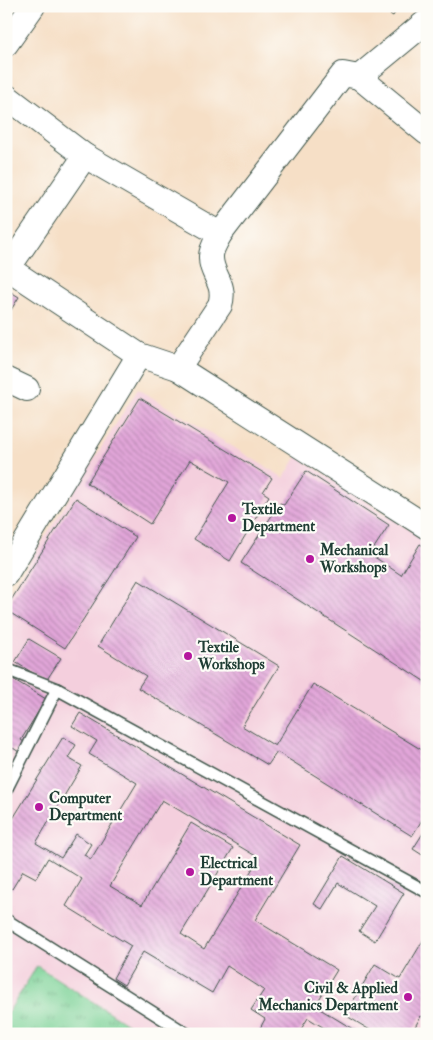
<svg xmlns="http://www.w3.org/2000/svg" width="433" height="1040" font-family="'IM FELL Double Pica',serif">
<style>
.built{fill:#f4cfdd}
.park{fill:url(#park-tufts);stroke:#4d8866}
.building{fill:url(#building-back-hatch);fill-rule:evenodd}
.lines{fill:none;stroke-linecap:round;stroke-linejoin:round}
.service-casing{stroke:#3f554a;stroke-width:14}
.minor-casing{stroke:#3f554a;stroke-width:26}
.service{stroke:#fff;stroke-width:11}
.minor{stroke:#fff;stroke-width:24}
.poi-dot{fill:#b5179e;stroke:#fdfcf7;stroke-width:2}
.labels{text-anchor:middle;stroke-width:4.5;stroke-linejoin:round;paint-order:stroke}
.poi-label{font-size:15px;font-weight:bold;fill:#1f3d34;stroke:#fdfcf7;text-anchor:start}
</style>
<defs>
<pattern id="park-tufts" width="24" height="20" patternUnits="userSpaceOnUse" patternTransform="scale(1.25)"><rect width="24" height="20" fill="#7bd297"/><path d="M3 7l-1-3M5 7V3M7 7l1-3M15 17l-1-3M17 17v-4M19 17l1-3" fill="none" stroke="#64ac7c"/></pattern>
<pattern id="building-back-hatch" width="6" height="6" patternUnits="userSpaceOnUse" patternTransform="scale(1.25)"><rect width="6" height="6" fill="#e2a6d9"/><path d="M-1 5l2 2M0 0l6 6M5-1l2 2" fill="none" stroke="#b788b1"/></pattern>
</defs>
<rect width="100%" height="100%" fill="#fdfcf7"/>
<filter id="ink" filterUnits="userSpaceOnUse"><feTurbulence type="fractalNoise" baseFrequency=".02" numOctaves="2"/><feDisplacementMap in="SourceGraphic" scale="10" xChannelSelector="R" yChannelSelector="G"/><feConvolveMatrix kernelMatrix="1 2 1 2 8 2 1 2 1" color-interpolation-filters="sRGB"/></filter>
<filter id="wash" filterUnits="userSpaceOnUse"><feTurbulence type="fractalNoise" baseFrequency=".0096" numOctaves="4" result="noise"/><feDisplacementMap in="SourceGraphic" scale="20" xChannelSelector="R" yChannelSelector="G"/><feGaussianBlur stdDeviation="1.12" result="paint"/><feColorMatrix in="noise" values="0 0 0 0 0 0 0 0 0 0 0 0 0 0 0 0 0 1.4 0 .05"/><feComposite in="paint" operator="in"/></filter>
<g filter="url(#wash)">
<rect width="100%" height="100%" fill="#f6dfc6"/>
<path class="built" d="M138 389 284 478 297 456 427 541V1034H6V633L14 621 6 614V599Z"/>
<path class="park" d="M37 966 143 1034H6V1016Z"/>
<g id="blocks">
<g class="building">
<path d="M377 6H399L393 16Z"/>
<path d="M406 6H427V18Z"/>
<path d="M6 289 19 297 6 318Z"/>
<path d="M140 398 272 478 263 492 269 496 230 561 194 539 229 482 190 460 150 524 87 483Z"/>
<path d="M306 471 389 525 370 554 401 575 420 544 427 548V683L241 563 280 503 284 505Z"/>
<path d="M76 498 136 537 65 648 6 610V608Z"/>
<path d="M138 580 279 666 242 726 275 746 313 684 427 753V812L412 836 277 752 268 765 138 688 146 676 98 646Z"/>
<path d="M29 639 61 658 46 681 15 662Z"/>
<path d="M6 675 46 699 21 740 24 742 19 752 13 748 6 760Z"/>
<path d="M80 713 300 845 255 920 337 970 315 1006 361 1034H334L308 1018 298 1034H257L265 1019 251 1010 264 990 227 966 212 993 143 952 124 985 113 978 131 946 66 906 82 879 48 858 36 878 23 871 12 889 6 885V830L63 737 76 745 68 758 82 766 36 843 61 858 76 834 91 844 84 855 91 859 137 783 89 754 97 741 72 726ZM162 800 259 858 204 949 181 934 233 848 191 823 142 905 110 886Z"/>
<path d="M427 827V858L413 849Z"/>
<path d="M343 856 404 893 375 941 359 931 375 906 338 883 322 909 314 904Z"/>
<path d="M427 934V1019L421 1016 411 1034H366L370 1030 345 1015 375 964 400 979Z"/>
</g>
</g>
</g>
<g filter="url(#ink)">
<use href="#blocks" fill-opacity="0" stroke="#3f554a" stroke-width="1"/>
<g class="lines">
<g class="service-casing">
<g id="service">
<path d="M6 669 57 689"/>
<path d="M6 790 57 689 427 892"/>
<path d="M6 920 187 1034"/>
</g>
</g>
<g class="minor-casing">
<g id="minor">
<path d="M6 44 33 6"/>
<path d="M359 77 427 21"/>
<path d="M6 96 85 156 9 267"/>
<path d="M85 156 220 234C217 240 211 249 211 256 210 275 227 283 220 305L178 368 139 355"/>
<path d="M220 234 343 74 359 77 427 133"/>
<path d="M6 267 139 355 6 574"/>
<path d="M178 368 427 527"/>
<path d="M6 379 27 389"/>
</g>
</g>
<use href="#service" class="service"/>
<use href="#minor" class="minor"/>
</g>
</g>
<g class="poi-dot">
<circle cx="232" cy="518" r="5"/>
<circle cx="310" cy="559" r="5"/>
<circle cx="188" cy="656" r="5"/>
<circle cx="39" cy="807" r="5"/>
<circle cx="190" cy="872" r="5"/>
<circle cx="408" cy="997" r="5"/>
</g>
<g class="labels">
<g class="poi-label">
<text x="242" y="514">Textile<tspan x="242" dy="17">Department</tspan></text>
<text x="320" y="555">Mechanical<tspan x="320" dy="17">Workshops</tspan></text>
<text x="198" y="652">Textile<tspan x="198" dy="17">Workshops</tspan></text>
<text x="49" y="803">Computer<tspan x="49" dy="17">Department</tspan></text>
<text x="200" y="868">Electrical<tspan x="200" dy="17">Department</tspan></text>
<text x="398" y="993" text-anchor="end">Civil &amp; Applied<tspan x="398" dy="17">Mechanics Department</tspan></text>
</g>
</g>
<rect width="433" height="1040" fill="none" stroke="#fdfcf7" stroke-width="25"/>
</svg>
